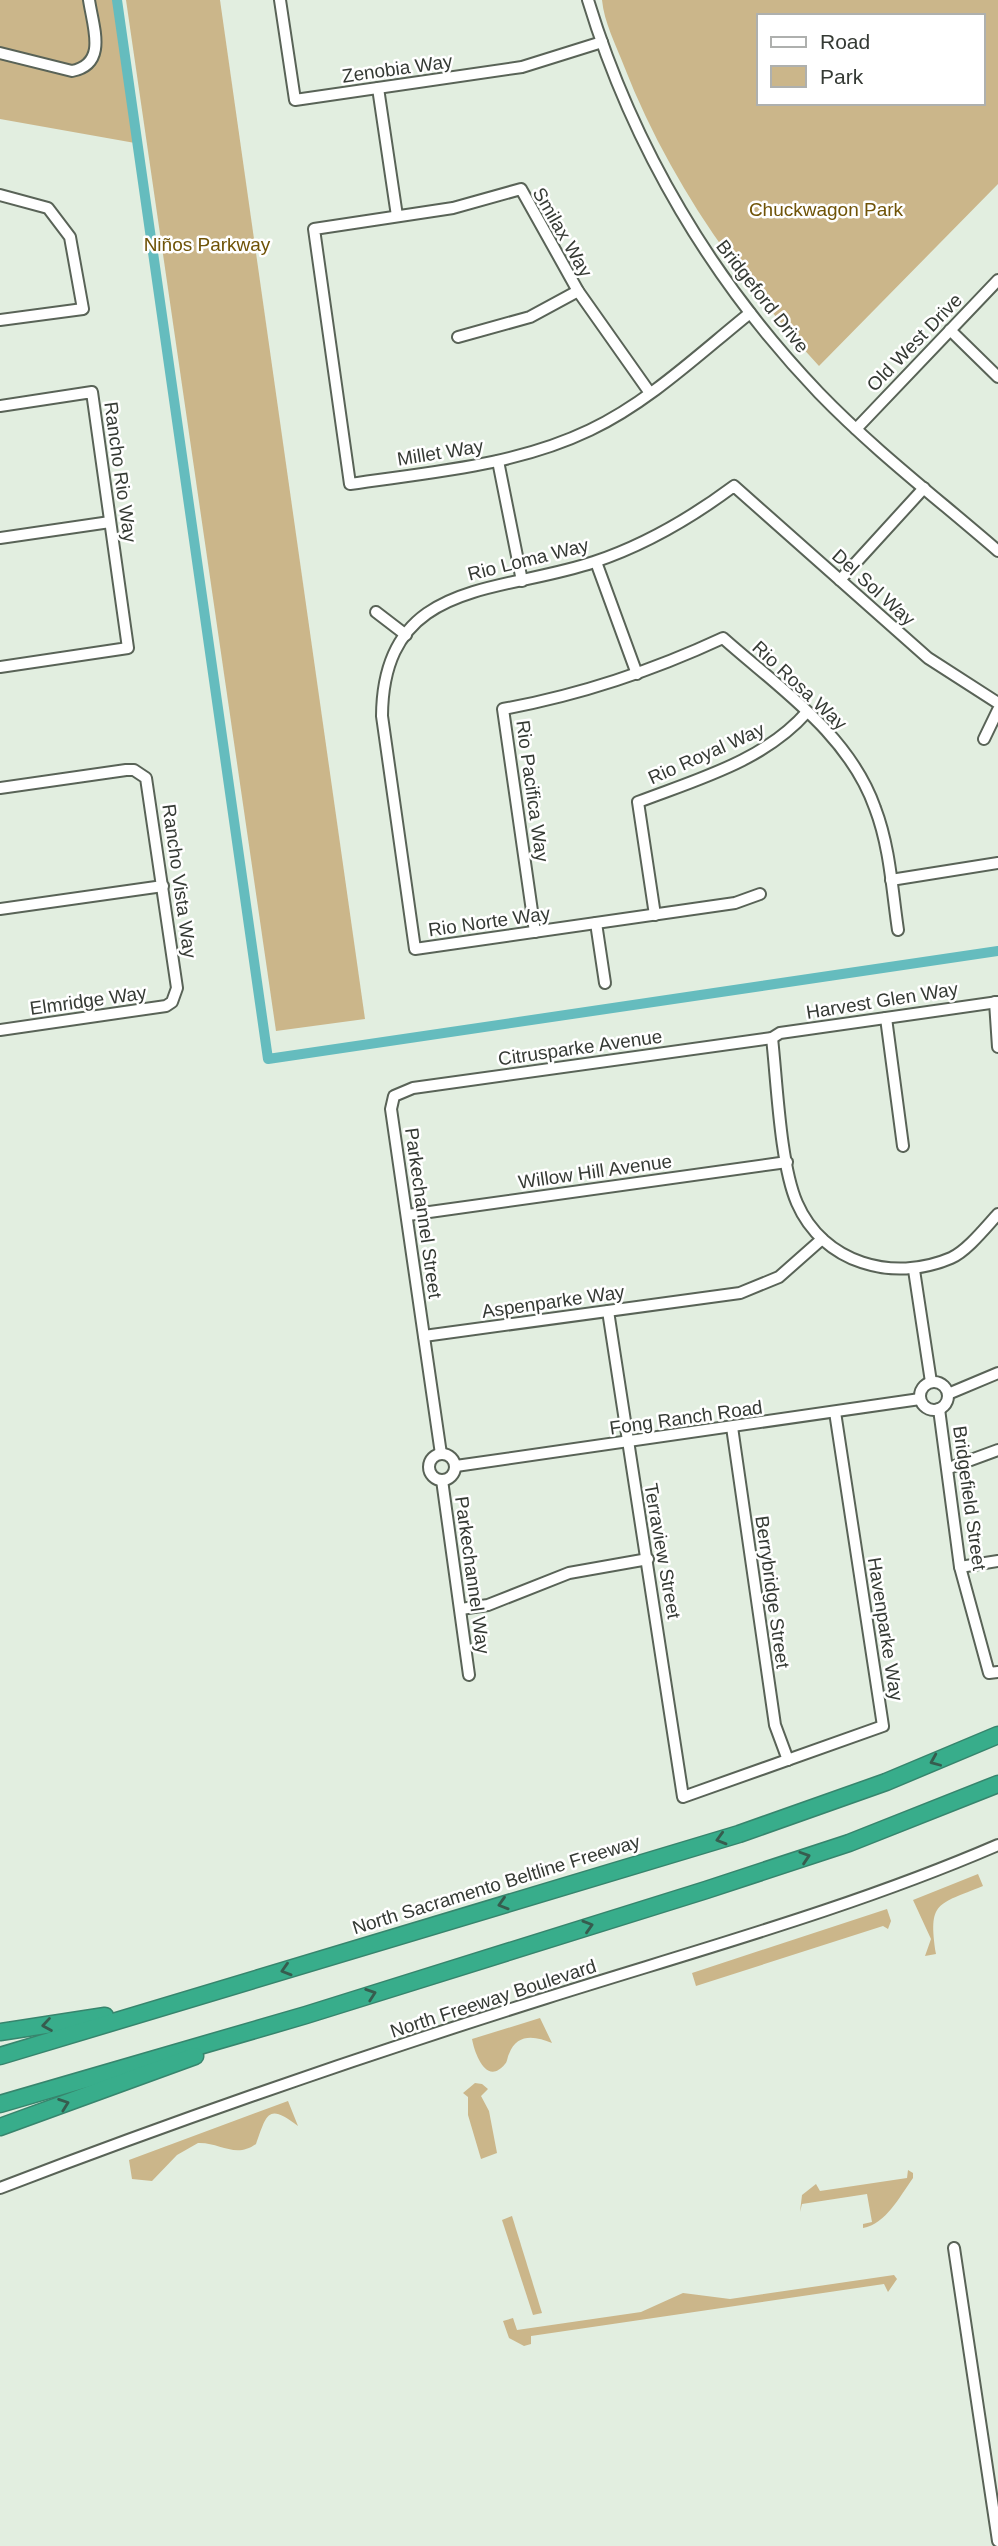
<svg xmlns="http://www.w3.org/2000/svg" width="998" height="2546" font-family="Helvetica,sans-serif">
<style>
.green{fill:#cbb68a;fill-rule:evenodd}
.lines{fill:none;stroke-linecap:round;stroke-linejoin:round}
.canal{stroke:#65bcbe;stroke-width:10}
.minor-casing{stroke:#596357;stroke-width:14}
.highway-casing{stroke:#37856d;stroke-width:19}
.minor{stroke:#fff;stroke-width:10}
.highway{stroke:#38ad8b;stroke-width:16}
.oneway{stroke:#365c4e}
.labels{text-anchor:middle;stroke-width:5;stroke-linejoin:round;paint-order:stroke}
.street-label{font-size:19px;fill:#353a34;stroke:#fff}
.park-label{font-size:19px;fill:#6f5307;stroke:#fff}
</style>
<rect width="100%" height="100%" fill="#e2eee0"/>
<g class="green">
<path d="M0 0H113L135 143 0 119Z"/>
<path d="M126 0H220L365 1019 276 1031Z"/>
<path d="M602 0H998V184L819 366C737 277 668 179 624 66 616 45 604 22 602 0ZM758 16H982V103H758Z"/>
<path d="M978 1874 983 1886C937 1905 928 1901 936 1954L925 1956 931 1939 913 1900Z"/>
<path d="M887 1909 891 1921 888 1929 883 1926 696 1986 692 1973Z"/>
<path d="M540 2018 552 2043C535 2036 517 2033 509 2054 508 2055 507 2063 505 2064 487 2086 475 2055 472 2039Z"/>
<path d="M475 2083 482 2084 488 2089 481 2096 489 2111 497 2153 481 2159 468 2115V2097L463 2093Z"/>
<path d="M288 2101 298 2126C268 2103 267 2113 256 2144 235 2159 220 2142 198 2143L177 2155 152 2181 132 2179 129 2160Z"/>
<path d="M908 2170 913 2173V2178C900 2196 886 2224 863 2228V2224L872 2222 867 2194 802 2204 800 2212 802 2195 816 2184 820 2191 907 2178Z"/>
<path d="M512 2216 542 2313 533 2315 502 2220Z"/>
<path d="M894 2275 897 2279 888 2292 884 2284 531 2336V2344L524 2346 509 2338 503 2321 513 2318 517 2330 641 2312 683 2293 730 2299Z"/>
</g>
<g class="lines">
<path class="canal" d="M117 0 268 1059 998 951"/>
<g class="minor-casing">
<g id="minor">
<path d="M280 0 295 100 522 67 602 42"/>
<path d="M588 0C633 148 713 282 819 393 874 450 938 499 998 551"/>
<path d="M0 53 72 71C108 64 93 27 89 0"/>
<path d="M378 88 397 216"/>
<path d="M0 195 48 208 70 237 83 309 0 320"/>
<path d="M950 330 998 377"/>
<path d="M458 337 530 317 578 291"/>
<path d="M650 393 578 291 521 189 453 208 314 229 350 484C431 472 515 466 590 430 649 402 699 354 750 313"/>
<path d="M0 406 92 392 128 648 0 667"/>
<path d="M856 429 998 280"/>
<path d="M498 461 522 581"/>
<path d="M0 538 110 522"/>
<path d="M596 562 637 674"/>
<path d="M840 580 924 488"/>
<path d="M376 612 406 635"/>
<path d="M984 739 998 710"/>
<path d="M0 788 126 770H134L146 778 177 988 172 1002 166 1006 0 1030"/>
<path d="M891 880 998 863"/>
<path d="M760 894 735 903 415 949 382 716C383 578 500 594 594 562 645 545 691 518 734 486L928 658 998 703"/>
<path d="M0 909 163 886"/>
<path d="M655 915 638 802C698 779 764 761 807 712"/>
<path d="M596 923 605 983"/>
<path d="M535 932 503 709C580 695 652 671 723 638 779 688 849 734 875 808 890 847 892 890 898 930"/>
<path d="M995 1002 998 1047"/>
<path d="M886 1018 903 1146"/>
<path d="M772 1038C777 1082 780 1164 797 1203 823 1263 893 1283 951 1258 967 1251 986 1227 998 1214"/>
<path d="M408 1215 787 1162"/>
<path d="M914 1270 931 1382"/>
<path d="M608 1311 683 1797 883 1726 835 1412"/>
<path d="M424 1336 740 1293 779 1277 822 1239"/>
<circle cx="934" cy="1396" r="14"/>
<path d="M948 1394 998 1373"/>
<path d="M939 1409 960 1567 989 1673 998 1672"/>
<path d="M732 1427 775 1725 788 1760"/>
<circle cx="442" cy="1467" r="13"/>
<path d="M441 1454 391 1109 394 1096 413 1088 772 1038 780 1033 998 1002"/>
<path d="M456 1466 920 1399"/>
<path d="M949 1468 998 1450"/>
<path d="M442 1480 469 1675"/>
<path d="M960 1567 998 1561"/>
<path d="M461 1609 488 1605 569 1573 648 1559"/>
<path d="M0 2188C180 2119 362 2056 546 1998 698 1950 852 1908 998 1845"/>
<path d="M954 2248 998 2541"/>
</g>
</g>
<g class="highway-casing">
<g id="highway">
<path d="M0 2032 105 2016"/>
<path d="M0 2056 739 1834 886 1782 998 1735"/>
<path d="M0 2104 306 2015 706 1890 849 1843 998 1784"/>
<path d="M0 2127 195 2056"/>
</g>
</g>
<use href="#minor" class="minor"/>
<use href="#highway" class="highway"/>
</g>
<defs><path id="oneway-chevron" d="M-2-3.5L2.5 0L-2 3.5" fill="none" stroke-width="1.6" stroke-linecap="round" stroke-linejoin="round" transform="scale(1.75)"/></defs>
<g class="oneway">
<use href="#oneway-chevron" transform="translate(935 1761) rotate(157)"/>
<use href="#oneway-chevron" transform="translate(721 1839) rotate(164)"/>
<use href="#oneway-chevron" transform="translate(805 1857) rotate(-18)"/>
<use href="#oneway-chevron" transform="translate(503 1904) rotate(163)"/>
<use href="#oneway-chevron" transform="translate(588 1926) rotate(-17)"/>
<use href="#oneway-chevron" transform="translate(286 1970) rotate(163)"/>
<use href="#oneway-chevron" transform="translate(371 1994) rotate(-19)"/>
<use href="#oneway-chevron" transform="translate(47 2025) rotate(171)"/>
<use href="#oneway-chevron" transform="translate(64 2104) rotate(-20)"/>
</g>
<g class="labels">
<g class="street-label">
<text transform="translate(397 68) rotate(-8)" y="7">Zenobia Way</text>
<text transform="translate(563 232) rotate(60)" y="7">Smilax Way</text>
<text transform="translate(763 296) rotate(52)" y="7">Bridgeford Drive</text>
<text transform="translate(914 342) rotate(-46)" y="7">Old West Drive</text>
<text transform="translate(440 452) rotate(-9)" y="7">Millet Way</text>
<text transform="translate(121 472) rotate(82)" y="7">Rancho Rio Way</text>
<text transform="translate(528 559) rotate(-14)" y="7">Rio Loma Way</text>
<text transform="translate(874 587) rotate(42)" y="7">Del Sol Way</text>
<text transform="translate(800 685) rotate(43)" y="7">Rio Rosa Way</text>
<text transform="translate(706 753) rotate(-24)" y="7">Rio Royal Way</text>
<text transform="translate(533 791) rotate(82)" y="7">Rio Pacifica Way</text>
<text transform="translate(180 881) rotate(82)" y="7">Rancho Vista Way</text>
<text transform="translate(489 921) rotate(-8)" y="7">Rio Norte Way</text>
<text transform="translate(88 1000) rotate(-8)" y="7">Elmridge Way</text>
<text transform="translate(882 1000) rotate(-9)" y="7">Harvest Glen Way</text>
<text transform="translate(580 1047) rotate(-8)" y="7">Citrusparke Avenue</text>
<text transform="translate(595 1171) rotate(-8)" y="7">Willow Hill Avenue</text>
<text transform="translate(424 1213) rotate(82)" y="7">Parkechannel Street</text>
<text transform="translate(553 1301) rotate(-8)" y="7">Aspenparke Way</text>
<text transform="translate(686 1417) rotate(-8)" y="7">Fong Ranch Road</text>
<text transform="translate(970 1498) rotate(82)" y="7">Bridgefield Street</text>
<text transform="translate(663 1551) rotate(80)" y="7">Terraview Street</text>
<text transform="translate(473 1575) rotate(82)" y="7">Parkechannel Way</text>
<text transform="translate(773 1592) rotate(82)" y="7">Berrybridge Street</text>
<text transform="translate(886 1629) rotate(81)" y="7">Havenparke Way</text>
<text transform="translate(496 1884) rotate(-17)" y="7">North Sacramento Beltline Freeway</text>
<text transform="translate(493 1998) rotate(-18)" y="7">North Freeway Boulevard</text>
</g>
<g class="park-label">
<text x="826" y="216">Chuckwagon Park</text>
<text x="207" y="251">Niños Parkway</text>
</g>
</g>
<rect x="757" y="14" width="228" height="91" fill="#ffffff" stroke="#aeb0ae" stroke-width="2"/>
<rect x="771" y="37" width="35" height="10" fill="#ffffff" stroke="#aeb0ae" stroke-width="2"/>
<text x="820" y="49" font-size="21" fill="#353a34">Road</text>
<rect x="771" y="66" width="35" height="21" fill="#cbb68a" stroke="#aeb0ae" stroke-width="2"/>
<text x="820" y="84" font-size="21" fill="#353a34">Park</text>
</svg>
